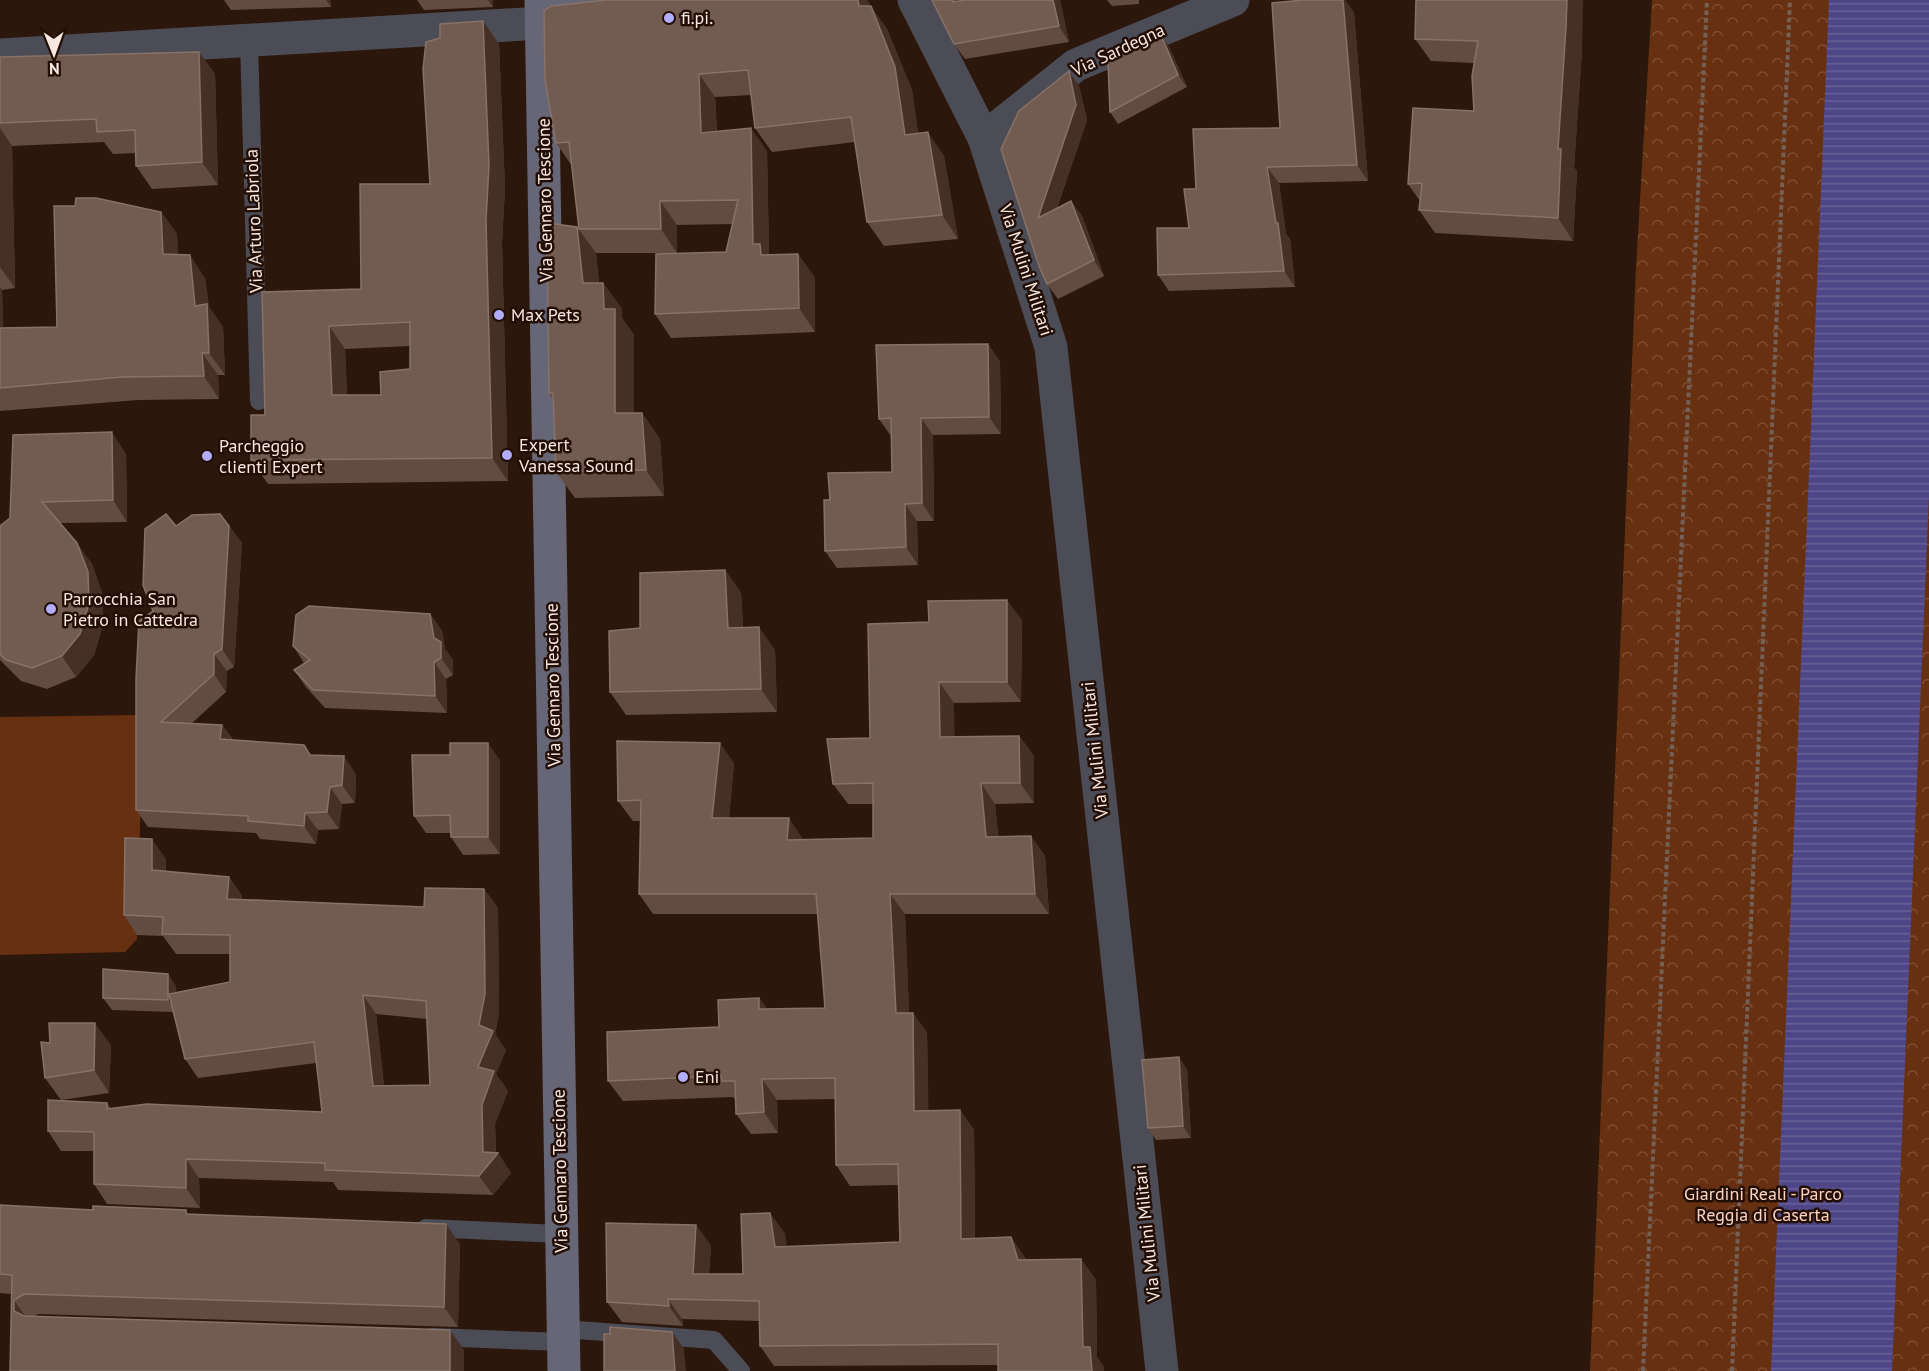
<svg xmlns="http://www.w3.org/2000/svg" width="1929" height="1371" font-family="'PT Sans',sans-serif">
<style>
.forest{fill:url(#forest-crowns)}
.garden{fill:#673010}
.water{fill:url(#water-rules)}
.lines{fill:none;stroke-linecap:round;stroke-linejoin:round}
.path{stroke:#736057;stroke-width:4;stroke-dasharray:4.5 3;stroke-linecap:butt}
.lane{stroke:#4c4c56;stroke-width:18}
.street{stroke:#4c4c56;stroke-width:33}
.secondary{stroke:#667;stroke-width:33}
.wall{fill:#624b40;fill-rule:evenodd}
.shaded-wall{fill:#462f24}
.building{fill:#725c51;stroke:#877268;stroke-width:1.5;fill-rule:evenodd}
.poi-dot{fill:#b2adfa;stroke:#220e05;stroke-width:2}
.labels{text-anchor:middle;stroke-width:5;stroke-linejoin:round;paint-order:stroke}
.poi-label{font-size:18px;fill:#f7e8e1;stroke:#220e05;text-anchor:start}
.street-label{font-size:18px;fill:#f7e8e1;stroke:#220e05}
.park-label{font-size:18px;fill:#fed4c1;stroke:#220e05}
</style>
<defs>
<pattern id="forest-crowns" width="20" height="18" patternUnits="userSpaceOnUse" patternTransform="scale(1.5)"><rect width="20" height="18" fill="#673010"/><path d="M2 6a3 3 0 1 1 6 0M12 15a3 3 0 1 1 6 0" fill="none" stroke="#7e4e32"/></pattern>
<pattern id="water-rules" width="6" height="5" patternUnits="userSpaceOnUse" patternTransform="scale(1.5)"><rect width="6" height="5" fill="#4e4687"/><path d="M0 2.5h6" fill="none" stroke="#686198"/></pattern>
</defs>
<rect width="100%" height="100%" fill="#2c170d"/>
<path class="forest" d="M1652 0H1929V1371H1590L1636 267Z"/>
<path class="garden" d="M143 715 137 939 125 952 0 955V717Z"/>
<path class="water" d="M1829 0H1929V495L1892 1371H1771Z"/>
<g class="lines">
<g class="path">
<path d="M1643 1371 1707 0"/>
<path d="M1732 1371 1790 0"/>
</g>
<g class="lane">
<path d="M249 41 259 401"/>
<path d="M426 1228 561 1234"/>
<path d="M563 1329 714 1340 741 1371"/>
<path d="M432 1337 563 1342"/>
</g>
<g class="street">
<path d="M914 0 984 138 1051 347 1162 1371"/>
<path d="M0 55 542 23"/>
<path d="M984 138 1076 65 1233 0"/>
</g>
<g class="secondary">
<path d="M541 0 564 1371"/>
<path d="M542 23 579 2 602 0"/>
</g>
</g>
<g class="wall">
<path d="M224 0H330L331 7 231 10Z"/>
<path d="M417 0H493V7L424 10Z"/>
<path d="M607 0H867L870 6 887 29 912 90 918 133 944 156 958 239 884 246 867 222 855 142 772 152 755 128 751 95 715 97 717 131 767 151 769 255 798 254 815 278V332L671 338 655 314 726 252 733 224 677 225V253H596L599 283H603L622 309V318L634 335V413H642L660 439 664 496 575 498 556 472 553 399 549 393 577 227 579 229 572 166 556 143Z"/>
<path d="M932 0H956L957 2 1060 0 1069 42 965 59 954 44Z"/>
<path d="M1107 0H1139V4L1112 6Z"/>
<path d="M1303 0H1345L1354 13 1368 181 1279 183 1286 234 1290 239 1295 287 1169 291 1158 275 1189 228 1280 128Z"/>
<path d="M1416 0 1582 50 1574 168 1577 171 1573 241 1435 233 1419 210 1420 201 1408 184 1474 111V63L1431 61 1415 39Z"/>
<path d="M483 21 499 44 505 188 502 243 508 481 268 484 251 460 265 415 262 292 361 289 430 184 440 38ZM410 346V369L381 395H347L345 349Z"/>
<path d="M1169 47 1187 87 1118 124 1110 112Z"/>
<path d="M199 52 215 74 218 185 152 189 136 166V153L113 154 104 142 12 146 15 288 2 290 3 328 57 327 161 212 177 234 178 255 205 278 209 307 223 327 225 375H218L219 399 138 400 0 411V57Z"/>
<path d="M1079 86 1087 120 1057 208 1071 201 1082 216 1104 276 1058 299 1047 284 1019 111Z"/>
<path d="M988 344 1000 362 1001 434 933 435 934 521H917L918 565 837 568 825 551 830 500 892 472 891 436 879 419Z"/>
<path d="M126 454 127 522 60 523 92 564 102 593 103 625 94 655 76 677 47 689 21 681 0 660V526Z"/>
<path d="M176 526H229L242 543 234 667 227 671 226 692 191 724 222 725 233 740 311 755 356 774 355 803 342 804 339 829 318 830 316 844 260 839 256 833 148 827 136 810 153 611Z"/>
<path d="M725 570 741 593 743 628 775 650 777 712 626 715 610 692 640 628Z"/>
<path d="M430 614 442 631 445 649 453 660V675L446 679 447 713 325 708 306 687 294 670 304 663 293 646Z"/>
<path d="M1022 620 1021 702 954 703V737L1019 736 1034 756V803L995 804 998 836H1031L1045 856 1049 914H905L909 1013H913L927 1033 928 1111 960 1110 974 1130 975 1239 1011 1237 1025 1258 1026 1260 1081 1259 1096 1280 1097 1357 1104 1367 998 1365 774 1366 760 1346V1321L682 1319 683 1326 622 1322 607 1302 696 1225 711 1246 709 1274H743L785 1233 786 1247 900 1242 899 1185 850 1186 836 1165 835 1099 777 1100 778 1133 751 1134 736 1114V1101L733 1097 623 1101 608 1081 719 1027 759 998 767 1009 825 1008 818 914H653L639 894 640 821H633L618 801 734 763 729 818 803 839V840L873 838V804H848L833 784 870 738 868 624Z"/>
<path d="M500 760V854L463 855 451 837V833H426L414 816Z"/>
<path d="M166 859V871L229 877 242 896V899L424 907 484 889 498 908 499 1013 495 1034 506 1050 496 1074 508 1091 495 1124 496 1153H498L511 1173 493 1195 338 1190 333 1182 199 1178 200 1208 107 1204 94 1184V1151H61L48 1131 107 1103 111 1109 322 1112 316 1063 198 1078 185 1059 173 1012 112 1010 103 998 176 986V992L230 982V954H176L163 936 137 935 124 915ZM376 1014 427 1019 430 1085 384 1086Z"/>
<path d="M111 1045 109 1093 61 1100 45 1078Z"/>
<path d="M1187 1069 1191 1138 1156 1140 1148 1128Z"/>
<path d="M0 1205 93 1210H186L189 1215 460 1244 458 1327 38 1314 33 1317 464 1350 10 1371 12 1294 0 1293Z"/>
</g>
<g class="shaded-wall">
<path d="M326 0H330L331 7Z"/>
<path d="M488 0H493V7Z"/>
<path d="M858 0H867L869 2 876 29 859 6Z"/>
<path d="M1053 0H1060L1069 42 1059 26Z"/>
<path d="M1343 0H1345L1354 13 1368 181 1357 165Z"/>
<path d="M1567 0H1583L1582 50 1574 168 1577 171 1573 241 1558 218V149Z"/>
<path d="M871 6 887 29 912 90 922 159 905 135Z"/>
<path d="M483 21 499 44 505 188 502 243 508 481 492 458 486 220Z"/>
<path d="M1161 35 1169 47 1187 87 1178 75Z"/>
<path d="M199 52 215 74 218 185 202 162Z"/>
<path d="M1069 71 1079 86 1087 120 1048 233 1038 218Z"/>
<path d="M699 74 715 97 718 156 701 133Z"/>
<path d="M0 128 12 146 15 288 0 267Z"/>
<path d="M751 128 767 151 769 257 777 278 753 244Z"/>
<path d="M928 132 944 156 958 239 942 215Z"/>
<path d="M1267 167 1279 183 1286 234 1290 239 1295 287 1284 271Z"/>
<path d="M660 201 677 225V253L661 229Z"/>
<path d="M1071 201 1082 216 1104 276 1094 260Z"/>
<path d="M161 212 177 234 179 277 163 254Z"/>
<path d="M577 227 596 253 601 310 583 283Z"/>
<path d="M798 254 815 278V332L799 308Z"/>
<path d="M190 255 205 278 209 307 223 327 225 375 209 353 195 306Z"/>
<path d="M603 283 622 309V318L634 335V440L615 413 604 309Z"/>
<path d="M0 287 2 290 4 350 0 345Z"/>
<path d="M329 326 345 349 348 419 332 395Z"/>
<path d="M988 344 1000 362 1001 434 989 417Z"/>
<path d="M202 353 218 375 219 399 204 376Z"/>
<path d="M642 413 660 439 664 496 646 470Z"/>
<path d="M921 418 933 435 934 521 922 503Z"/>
<path d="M112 432 126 454 127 522 113 500Z"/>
<path d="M905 504 917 521 918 565 906 547Z"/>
<path d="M229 526 242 543 234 667 222 649Z"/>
<path d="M77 543 92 564 102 593 103 625 94 655 76 677 62 656Z"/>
<path d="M725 570 741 593 744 650 728 628Z"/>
<path d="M1007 600 1022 620 1021 702 1007 682Z"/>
<path d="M430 614 442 631 445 649 453 660V675L441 658 434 638Z"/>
<path d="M759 627 775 650 777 712 761 689Z"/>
<path d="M214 654 227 671 226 692 214 674Z"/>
<path d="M434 662 446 679 447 713 435 696Z"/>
<path d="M939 682 954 703 955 758 940 737Z"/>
<path d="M222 725 234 743 220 739Z"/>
<path d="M1019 736 1034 756V803L1020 783Z"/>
<path d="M488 743 500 760V854L488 837Z"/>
<path d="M720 743 734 763 727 839 712 818Z"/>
<path d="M344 756 356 774 355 803 342 785Z"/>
<path d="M981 783 995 804 1001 857 986 837Z"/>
<path d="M330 787 342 804 339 829 327 812Z"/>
<path d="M305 813 318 830 316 844 304 826Z"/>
<path d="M789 818 803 839 802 860 787 840Z"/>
<path d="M1031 836 1045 856 1049 914 1035 894Z"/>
<path d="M152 839 166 859 165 890 152 870Z"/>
<path d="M229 877 242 896 241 918 227 899Z"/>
<path d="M484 889 498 908 499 1013 495 1034 506 1050 496 1074 508 1091 495 1124 496 1156 498 1153 511 1173 493 1195 479 1176 483 1152 478 1067Z"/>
<path d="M890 894 905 914 910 1034 896 1013Z"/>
<path d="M168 974 176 986 177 1012 168 1000Z"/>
<path d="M363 995 376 1014 386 1105 373 1086Z"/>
<path d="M759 998 773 1018 759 1009Z"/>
<path d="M913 1013 927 1033 929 1131 914 1111Z"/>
<path d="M95 1023 111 1045 109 1093 94 1070Z"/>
<path d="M1179 1057 1187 1069 1191 1138 1183 1126Z"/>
<path d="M762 1079 777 1100 778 1133 764 1112Z"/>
<path d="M960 1110 974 1130 975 1260 961 1239Z"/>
<path d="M186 1159 199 1178 200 1208 186 1188Z"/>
<path d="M770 1213 785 1233 790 1268 775 1247Z"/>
<path d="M446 1224 460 1244 458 1327 444 1307Z"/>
<path d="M696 1225 711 1246 707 1295 693 1274Z"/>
<path d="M1011 1237 1025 1258 1032 1281 1018 1260Z"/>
<path d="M1081 1259 1096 1280 1097 1357 1104 1367V1371H1092L1083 1347Z"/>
<path d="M668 1299 682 1319 683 1326 669 1306Z"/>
<path d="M14 1300 28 1320 14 1311Z"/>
<path d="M450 1330 464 1350V1371H450Z"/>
<path d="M672 1332 684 1349 686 1371H675Z"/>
</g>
<g class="building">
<path d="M607 0H858L859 6H871L895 67 905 135 928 132 942 215 867 222 851 117 755 128 748 70 699 74 701 133 751 128 753 244H760L761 255 798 254 799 308 655 314 656 254 726 252 738 200 660 201 661 229H579L569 142 556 143 545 80 544 11 551 6Z"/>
<path d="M932 0H952L953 2 964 0H1053L1059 26 954 44Z"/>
<path d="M1303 0H1343L1357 165 1267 167 1276 223H1278L1284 271 1158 275 1157 228H1189L1184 189H1196L1193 129 1280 128 1272 3Z"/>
<path d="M1416 0H1567L1566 27 1558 149H1561L1558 218 1419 210 1422 183 1408 184 1413 108 1474 111 1472 76 1478 41 1415 39Z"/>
<path d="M483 21 489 165 486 220 492 458 251 460V415H265L262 292 361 289 360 184H430L423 69 426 42 440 38V24ZM410 322V369L380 372 381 395H332L329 326Z"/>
<path d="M1161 35 1178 75 1110 112 1108 62Z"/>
<path d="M199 52 202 162 136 166 135 130 97 132 96 119 0 123V57Z"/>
<path d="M1069 71 1076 105 1038 218 1071 201 1094 260 1047 284 1039 266 1001 149 1019 111Z"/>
<path d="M76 198H96L161 212 163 254 190 255 195 306 207 304 209 353H202L204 376 122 377 0 388V328L57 327 54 206H75Z"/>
<path d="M547 223 577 227 583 283H603L604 309H615V413H642L646 470 556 472 553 393H549Z"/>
<path d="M988 344 989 417 921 418 922 503 905 504 906 547 825 551 824 500H830L828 473 892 472 891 418 879 419 876 345Z"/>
<path d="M112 432 113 500 42 502 77 543 88 572 89 604 80 634 62 656 32 668 6 660 0 654V526L10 518 13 435Z"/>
<path d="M166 514 176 526 192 515 220 514 229 526 222 649 214 654V674L161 722 222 725 220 739 304 745 310 755 344 756 342 785 330 787 327 812 305 813 304 826 248 821V816L136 810V679L139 621 153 611 143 585 145 529Z"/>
<path d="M725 570 728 628 759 627 761 689 610 692 609 631 640 628V573Z"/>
<path d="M1007 600V682H939L940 737 1019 736 1020 783H981L986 837 1031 836 1035 894H890L896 1013H913L914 1111 960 1110 961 1239 1011 1237 1018 1260 1081 1259 1083 1347H1090L1092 1371H998V1344L760 1346 759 1301 668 1299 669 1306 607 1302 606 1223 696 1225 693 1274H743L741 1214 770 1213 775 1247 900 1242 898 1164 836 1165 835 1078 762 1079 764 1112 736 1114 735 1081H722L721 1076 608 1081 607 1032 719 1027 718 1000 759 998V1009L825 1008 816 894H639L641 800 618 801 617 741 720 743 712 818H789L787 840 873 838V783L833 784 827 739 870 738 868 624 929 622 928 601Z"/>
<path d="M309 606 430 614 434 638 441 642V658L434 662 435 696 313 690 294 670 310 660 293 646 296 615Z"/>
<path d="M450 743H488V837H451L450 815 414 816 412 755H450Z"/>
<path d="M125 838 152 839V870L229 877 227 899 424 907 425 888 484 889 485 994 479 1025 493 1031 478 1067 494 1071 482 1105 483 1152 498 1153 479 1176 325 1170V1163L186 1159V1188L94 1184V1132L48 1131V1100L107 1103V1109L147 1104 322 1112 314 1042 185 1059 169 994 230 982V935L162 934 163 917 124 915ZM363 995 426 1001 430 1085 373 1086Z"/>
<path d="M103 969 168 974V1000L103 998Z"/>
<path d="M49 1023H95L94 1070 45 1078 41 1042 50 1043Z"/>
<path d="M1179 1057 1183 1126 1148 1128 1142 1060Z"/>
<path d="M0 1205 93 1210V1206L186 1210V1214L446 1224 444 1307 24 1294 14 1300V1311L24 1316 450 1330V1371H10L12 1275 0 1274Z"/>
<path d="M610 1327 672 1332 675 1371H604V1334H610Z"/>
</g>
<g class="poi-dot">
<circle cx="669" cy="18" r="6"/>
<circle cx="499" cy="315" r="6"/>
<circle cx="507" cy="455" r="6"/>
<circle cx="207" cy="456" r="6"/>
<circle cx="51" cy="609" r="6"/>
<circle cx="683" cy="1077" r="6"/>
</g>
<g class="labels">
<g class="poi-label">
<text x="681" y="24">fi.pi.</text>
<text x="511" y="321">Max Pets</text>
<text x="519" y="451">Expert<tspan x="519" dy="21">Vanessa Sound</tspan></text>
<text x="219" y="452">Parcheggio<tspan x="219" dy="21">clienti Expert</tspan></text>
<text x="63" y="605">Parrocchia San<tspan x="63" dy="21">Pietro in Cattedra</tspan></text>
<text x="695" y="1083">Eni</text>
</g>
<g class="street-label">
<text transform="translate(1118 50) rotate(-25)" y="6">Via Sardegna</text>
<text transform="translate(545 200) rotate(-91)" y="6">Via Gennaro Tescione</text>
<text transform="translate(254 221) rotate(-92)" y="6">Via Arturo Labriola</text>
<text transform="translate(1026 270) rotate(72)" y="6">Via Mulini Militari</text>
<text transform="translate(553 685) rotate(-91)" y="6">Via Gennaro Tescione</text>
<text transform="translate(1095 750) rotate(-96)" y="6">Via Mulini Militari</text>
<text transform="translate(560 1171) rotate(-91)" y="6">Via Gennaro Tescione</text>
<text transform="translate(1147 1233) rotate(-96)" y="6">Via Mulini Militari</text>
</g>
<g class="park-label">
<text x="1763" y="1200">Giardini Reali - Parco<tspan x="1763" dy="21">Reggia di Caserta</tspan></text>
</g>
</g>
<g transform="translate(54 54) rotate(179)" stroke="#220e05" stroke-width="4.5" paint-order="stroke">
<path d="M0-4.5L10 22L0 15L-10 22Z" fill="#f7e8e1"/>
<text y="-9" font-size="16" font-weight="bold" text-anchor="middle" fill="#f7e8e1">N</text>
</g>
</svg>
